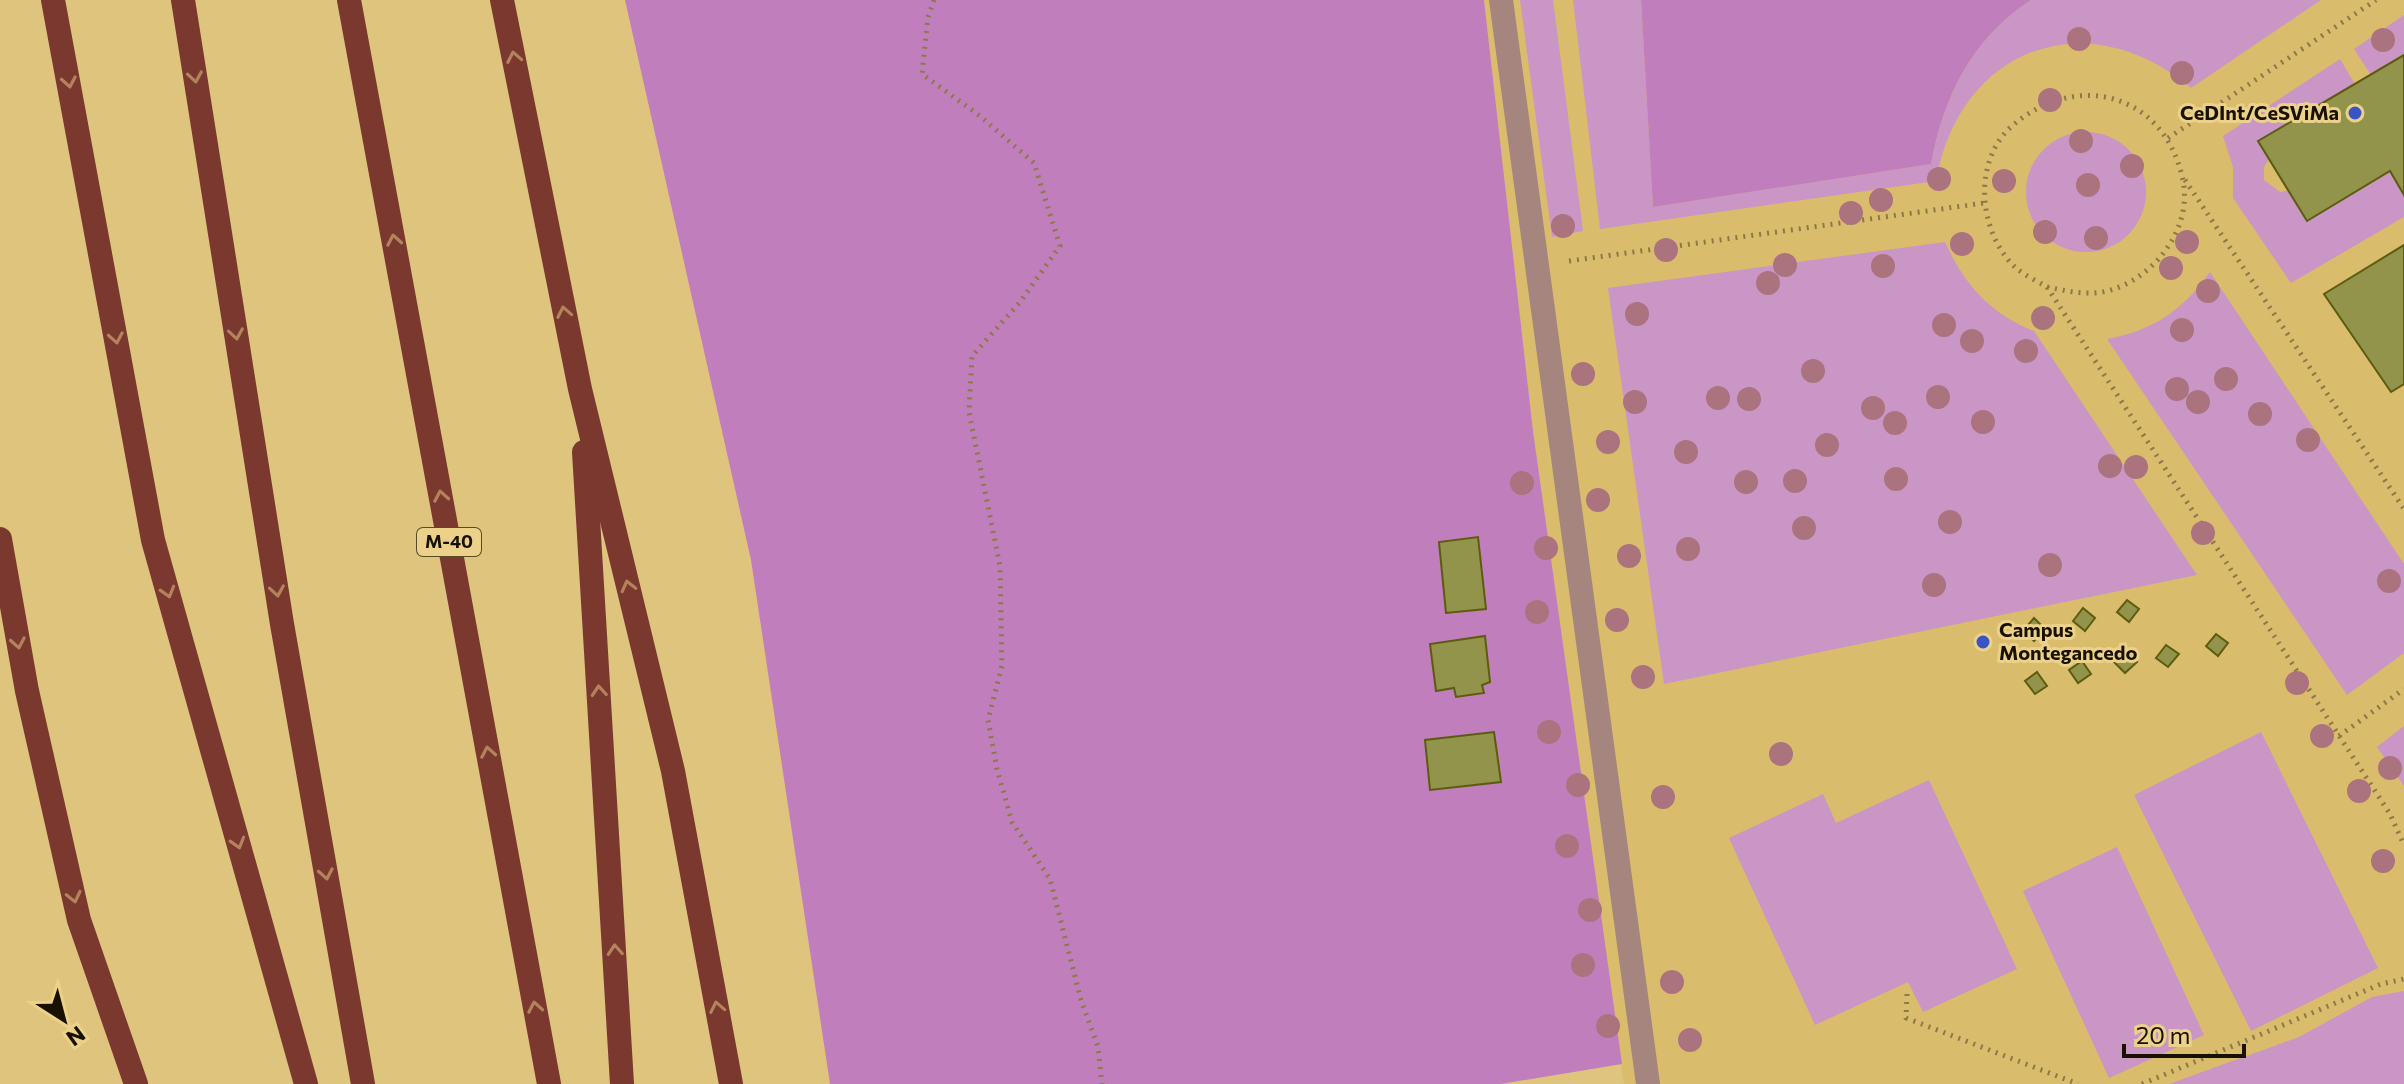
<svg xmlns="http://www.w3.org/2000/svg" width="2404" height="1084" font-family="Commissioner,sans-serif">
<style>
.built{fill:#dabc6d}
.green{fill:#c996c5}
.forest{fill:#c17ebd}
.building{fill:#93944c;stroke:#5d5c0e;stroke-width:2}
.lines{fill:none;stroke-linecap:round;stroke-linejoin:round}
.path{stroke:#8c7949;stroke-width:5;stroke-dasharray:2 6;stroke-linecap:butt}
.street{stroke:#a7857f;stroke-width:24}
.highway{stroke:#7a382f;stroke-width:24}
.tree{fill:#ab737e}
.oneway{stroke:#b3845c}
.poi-dot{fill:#3a54c6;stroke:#ecd18a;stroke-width:3}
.labels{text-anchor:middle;stroke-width:6;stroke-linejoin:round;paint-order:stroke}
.shield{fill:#ecd18a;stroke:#584b29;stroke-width:2}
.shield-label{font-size:18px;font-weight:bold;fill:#191100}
.poi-label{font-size:20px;font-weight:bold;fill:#191100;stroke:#ecd18a;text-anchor:end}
</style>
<rect width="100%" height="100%" fill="#dfc47e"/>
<path class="built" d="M1484 0H2404V1084H1624L1533 431Z"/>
<g class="green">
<path d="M1520 0H1553L1583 231 1552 237Z"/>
<path d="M1573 0H1641L1653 207 1931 164C1943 97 1972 38 2031 0H2321L2191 88C2087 0 1959 48 1936 181L1600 229Z"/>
<path d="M2404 15V55L2371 75 2354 49Z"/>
<path d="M2340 59 2355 84 2269 159 2264 167V180L2280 192 2390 171 2404 195V217L2291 283 2233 198V167L2223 136Z"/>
<circle cx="2086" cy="192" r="60"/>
<path d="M1945 242C1964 284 1990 314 2034 331L2197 575 1664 684 1608 288Z"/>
<path d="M2210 272 2404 564V653L2347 695 2107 339C2153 331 2184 309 2210 272Z"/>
<path d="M2404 726V786L2377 747Z"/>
<path d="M2261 732 2378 968 2251 1031 2134 795Z"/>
<path d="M1929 780 2017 969 1923 1012 1908 982 1815 1025 1729 838 1823 794 1836 823Z"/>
<path d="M2117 847 2204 1035 2109 1078 2023 891Z"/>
<path d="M2404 991V1084H2169L2299 1037 2372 997Z"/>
</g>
<g class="forest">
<path d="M625 0H1484L1533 431 1622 1064 1501 1084H830L751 560Z"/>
<path d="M1641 0H2031C1972 38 1943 97 1931 164L1653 207Z"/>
</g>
<g class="building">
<path d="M2404 55V195L2390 171 2307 221 2258 141Z"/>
<path d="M2404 245V384L2391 392 2324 294Z"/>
<path d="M1478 537 1486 609 1446 613 1439 542Z"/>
<path d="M2127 600 2139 609 2129 622 2117 612Z"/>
<path d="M2083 608 2095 618 2085 631 2073 621Z"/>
<path d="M2034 618 2045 629 2034 641 2023 631Z"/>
<path d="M2216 634 2228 643 2218 656 2206 646Z"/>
<path d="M1485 636 1490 682 1482 685 1484 693 1456 697 1454 688 1436 691 1430 644Z"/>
<path d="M2166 645 2179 654 2168 667 2156 658Z"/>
<path d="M2126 651 2137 662 2125 673 2114 662Z"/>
<path d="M2082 661 2091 674 2078 683 2069 670Z"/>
<path d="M2037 672 2047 686 2035 694 2025 681Z"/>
<path d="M1494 732 1501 782 1430 790 1425 740Z"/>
</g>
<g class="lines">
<g class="path">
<path d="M934 0 928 17 922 74 980 116 1034 163 1060 246 1020 302 972 356 969 412 1000 566 1002 666 988 720 997 769 1012 822 1050 879 1081 1000 1098 1047 1102 1084"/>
<path d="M2168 138 2376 0"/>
<path d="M2185 180 2404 509"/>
<path d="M1569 261 1984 203"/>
<path d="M2047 287C2067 291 2086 296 2107 291 2155 279 2195 226 2182 176 2162 92 2075 71 2012 126 1972 161 1978 233 2016 268 2024 275 2037 281 2047 287L2390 814 2404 845"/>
<path d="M2339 736 2404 689"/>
<path d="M1907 994 1906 1018 2078 1084"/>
<path d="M2142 1084 2381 984 2404 979"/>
</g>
<path class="street" d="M1501 0 1648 1084"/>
<g class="highway">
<path d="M53 0 153 540 306 1084"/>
<path d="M183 0 282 624 363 1084"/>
<path d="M349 0 549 1084"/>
<path d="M502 0 580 389 673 771 731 1084"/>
<path d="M584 452 622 1084"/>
<path d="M0 539 27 691 79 920 136 1084"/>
</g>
</g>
<g class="tree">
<circle cx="2079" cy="39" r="12"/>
<circle cx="2383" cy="40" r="12"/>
<circle cx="2182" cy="73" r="12"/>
<circle cx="2050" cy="100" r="12"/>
<circle cx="2081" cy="141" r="12"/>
<circle cx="2132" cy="166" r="12"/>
<circle cx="1939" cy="179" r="12"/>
<circle cx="2004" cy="181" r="12"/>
<circle cx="2088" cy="185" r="12"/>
<circle cx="1881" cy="200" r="12"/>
<circle cx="1851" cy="213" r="12"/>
<circle cx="1563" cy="226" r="12"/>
<circle cx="2045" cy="232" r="12"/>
<circle cx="2096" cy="238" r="12"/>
<circle cx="2187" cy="242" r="12"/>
<circle cx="1962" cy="244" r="12"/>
<circle cx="1666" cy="250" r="12"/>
<circle cx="1785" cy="265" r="12"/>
<circle cx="1883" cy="266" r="12"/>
<circle cx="2171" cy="268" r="12"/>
<circle cx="1768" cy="283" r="12"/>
<circle cx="2208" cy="291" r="12"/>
<circle cx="1637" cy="314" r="12"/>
<circle cx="2043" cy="318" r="12"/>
<circle cx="1944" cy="325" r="12"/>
<circle cx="2182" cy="330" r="12"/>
<circle cx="1972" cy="341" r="12"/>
<circle cx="2026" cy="351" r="12"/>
<circle cx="1813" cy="371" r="12"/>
<circle cx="1583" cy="374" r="12"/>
<circle cx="2226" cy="379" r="12"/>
<circle cx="2177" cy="389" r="12"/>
<circle cx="1938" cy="397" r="12"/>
<circle cx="1718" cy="398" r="12"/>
<circle cx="1749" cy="399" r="12"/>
<circle cx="1635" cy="402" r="12"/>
<circle cx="2198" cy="402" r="12"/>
<circle cx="1873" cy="408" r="12"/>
<circle cx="2260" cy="414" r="12"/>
<circle cx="1983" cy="422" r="12"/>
<circle cx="1895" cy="423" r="12"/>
<circle cx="2308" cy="440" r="12"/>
<circle cx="1608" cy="442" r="12"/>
<circle cx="1827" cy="445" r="12"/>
<circle cx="1686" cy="452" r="12"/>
<circle cx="2110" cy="466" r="12"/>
<circle cx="2136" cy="467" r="12"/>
<circle cx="1896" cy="479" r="12"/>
<circle cx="1795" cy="481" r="12"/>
<circle cx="1746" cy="482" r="12"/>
<circle cx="1522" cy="483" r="12"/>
<circle cx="1598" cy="500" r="12"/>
<circle cx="1950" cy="522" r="12"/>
<circle cx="1804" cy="528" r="12"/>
<circle cx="2203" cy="533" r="12"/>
<circle cx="1546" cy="548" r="12"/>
<circle cx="1688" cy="549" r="12"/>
<circle cx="1629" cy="556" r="12"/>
<circle cx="2050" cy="565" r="12"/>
<circle cx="2389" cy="581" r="12"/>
<circle cx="1934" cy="585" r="12"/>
<circle cx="1537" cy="612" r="12"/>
<circle cx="1617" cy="620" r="12"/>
<circle cx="1643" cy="677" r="12"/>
<circle cx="2297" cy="683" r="12"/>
<circle cx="1549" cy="732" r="12"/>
<circle cx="2322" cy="736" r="12"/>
<circle cx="1781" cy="754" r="12"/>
<circle cx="2390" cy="768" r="12"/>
<circle cx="1578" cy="785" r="12"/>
<circle cx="2359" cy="791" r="12"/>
<circle cx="1663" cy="797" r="12"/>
<circle cx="1567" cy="846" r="12"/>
<circle cx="2383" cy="861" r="12"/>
<circle cx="1590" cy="910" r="12"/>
<circle cx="1583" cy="965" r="12"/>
<circle cx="1672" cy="982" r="12"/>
<circle cx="1608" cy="1026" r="12"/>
<circle cx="1690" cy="1040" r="12"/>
</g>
<defs><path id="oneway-chevron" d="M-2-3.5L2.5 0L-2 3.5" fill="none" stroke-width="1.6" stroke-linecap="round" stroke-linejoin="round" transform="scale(2)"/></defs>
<g class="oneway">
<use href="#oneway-chevron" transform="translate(514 57) rotate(-101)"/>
<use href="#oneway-chevron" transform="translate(195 77) rotate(81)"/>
<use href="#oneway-chevron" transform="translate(69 82) rotate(80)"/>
<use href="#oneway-chevron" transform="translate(394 240) rotate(-100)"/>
<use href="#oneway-chevron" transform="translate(564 312) rotate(-101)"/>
<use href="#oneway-chevron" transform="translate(236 334) rotate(81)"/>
<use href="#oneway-chevron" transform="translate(116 338) rotate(80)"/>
<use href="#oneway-chevron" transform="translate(441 496) rotate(-100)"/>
<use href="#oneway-chevron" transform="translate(628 586) rotate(-104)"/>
<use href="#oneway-chevron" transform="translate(277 591) rotate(81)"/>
<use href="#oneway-chevron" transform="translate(168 592) rotate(74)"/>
<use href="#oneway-chevron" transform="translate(18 643) rotate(80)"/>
<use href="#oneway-chevron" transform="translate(599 691) rotate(-94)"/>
<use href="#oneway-chevron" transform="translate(488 752) rotate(-100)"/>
<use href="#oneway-chevron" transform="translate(238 843) rotate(74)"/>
<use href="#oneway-chevron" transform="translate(326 874) rotate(80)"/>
<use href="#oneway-chevron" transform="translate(74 897) rotate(77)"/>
<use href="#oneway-chevron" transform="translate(615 950) rotate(-94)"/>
<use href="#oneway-chevron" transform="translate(535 1007) rotate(-100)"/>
<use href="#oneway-chevron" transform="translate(717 1007) rotate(-101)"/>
</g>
<g class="poi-dot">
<circle cx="2355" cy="113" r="8"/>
<circle cx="1983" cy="642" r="8"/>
</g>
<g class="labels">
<rect class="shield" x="417" y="528" width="64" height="28" rx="6"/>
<g class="shield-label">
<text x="449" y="548">M-40</text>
</g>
<g class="poi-label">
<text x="2339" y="120">CeDInt/CeSViMa</text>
<text x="1999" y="637" text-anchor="start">Campus<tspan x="1999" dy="23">Montegancedo</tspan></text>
</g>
</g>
<g transform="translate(64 1020) rotate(144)" stroke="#ecd18a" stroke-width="6" paint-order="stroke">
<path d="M0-6L14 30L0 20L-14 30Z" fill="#191100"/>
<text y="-12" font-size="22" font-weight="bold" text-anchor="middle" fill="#191100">N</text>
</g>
<path d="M2124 1044v12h120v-12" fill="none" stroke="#191100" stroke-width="4"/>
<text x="2136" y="1044" font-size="24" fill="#191100" stroke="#ecd18a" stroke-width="6" paint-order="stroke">20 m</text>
</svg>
